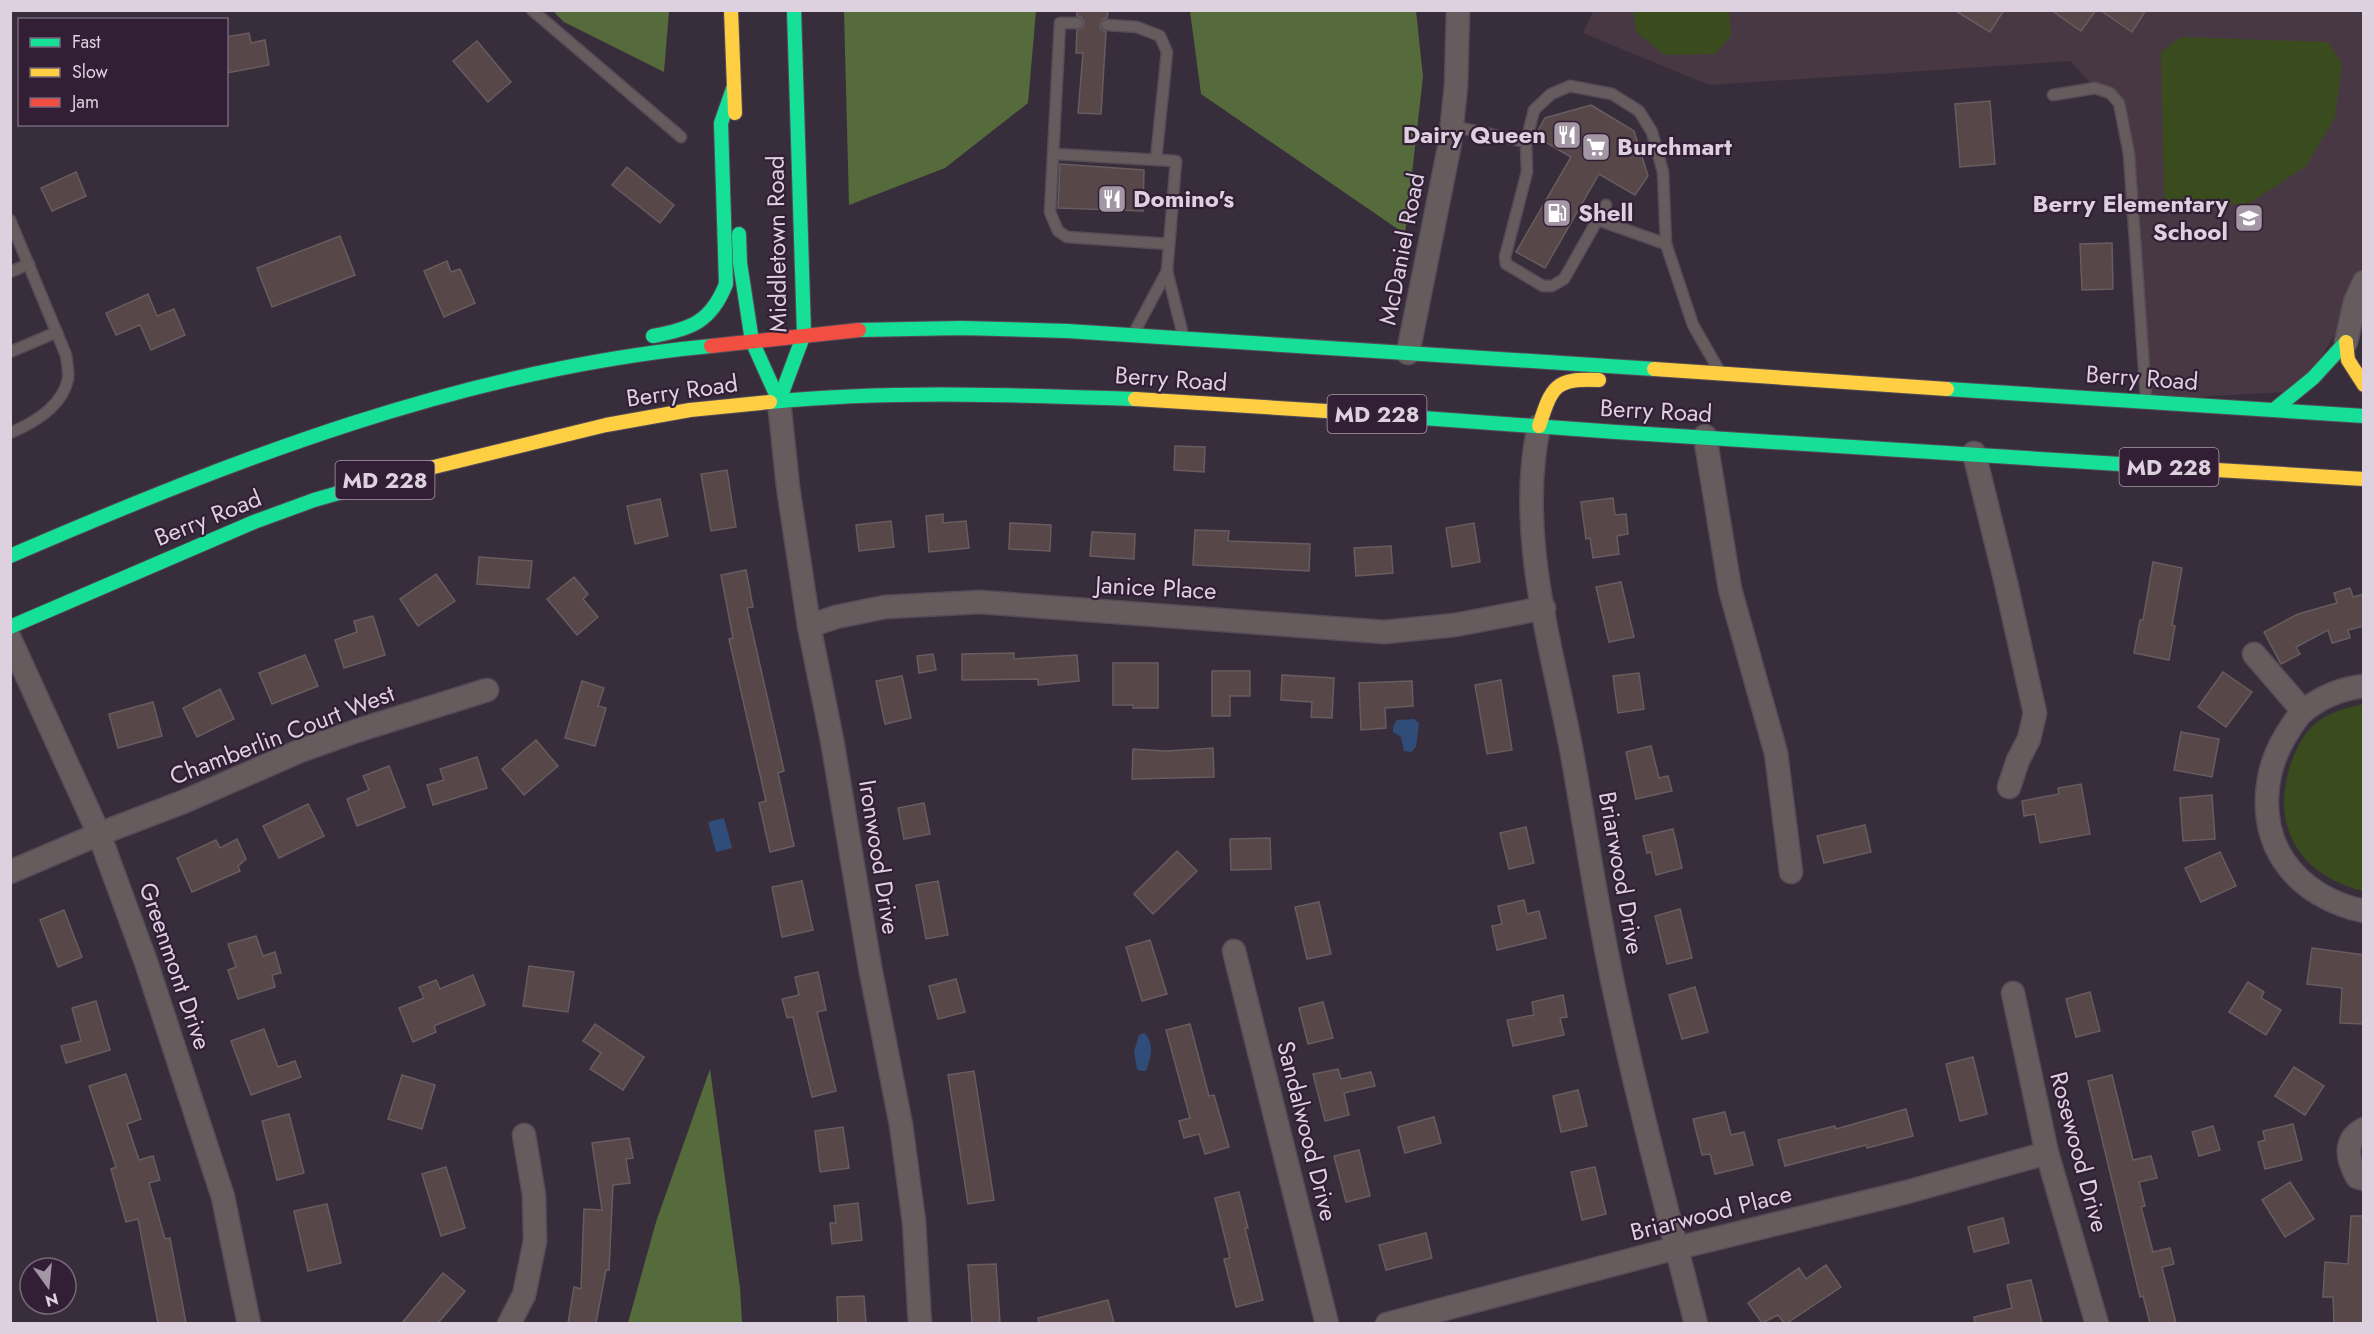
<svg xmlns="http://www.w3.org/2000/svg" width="2374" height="1334" font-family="Jost,sans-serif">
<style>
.education{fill:#483843}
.green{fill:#3a4c1e}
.forest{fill:#566b3c}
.water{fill:#304c78}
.building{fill:#574748;stroke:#675c5f;stroke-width:1.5}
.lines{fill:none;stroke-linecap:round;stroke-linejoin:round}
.lane-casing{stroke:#554c58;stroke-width:13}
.street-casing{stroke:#554c58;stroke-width:25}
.fast-casing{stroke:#554c58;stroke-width:16}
.slow-casing{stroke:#554c58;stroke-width:16}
.jam-casing{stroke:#554c58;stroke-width:16}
.lane{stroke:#665c5e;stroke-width:10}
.street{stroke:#665c5e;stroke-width:22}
.fast{stroke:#16e098;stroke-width:14}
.slow{stroke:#ffcf43;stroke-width:14}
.jam{stroke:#f24e42;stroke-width:14}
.labels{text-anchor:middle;stroke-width:4.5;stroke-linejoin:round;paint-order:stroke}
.shield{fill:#321f36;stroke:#aa9bac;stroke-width:1.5}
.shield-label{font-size:22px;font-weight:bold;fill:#ddd0df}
.poi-label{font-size:24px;font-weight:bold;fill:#ddd0df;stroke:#321f36;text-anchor:start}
.street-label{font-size:24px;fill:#ddd0df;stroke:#321f36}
</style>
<rect width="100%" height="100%" fill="#382e3b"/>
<path class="education" d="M1594 10 2363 11V282L2355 302 2300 391 2146 400 2119 103 2095 88 2070 61 1709 85 1583 33Z"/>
<g class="green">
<path d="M1633 11H1729L1731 36 1715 54 1665 55 1636 32Z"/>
<path d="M2181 37 2328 42 2342 64 2335 117 2306 166 2250 203 2183 210 2164 199 2161 52Z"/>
<path d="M2363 704V703V891C2302 876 2270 829 2290 766 2295 752 2303 733 2316 723 2330 712 2346 708 2363 704Z"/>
</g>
<g class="forest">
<path d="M553 11H669L664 72 564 22Z"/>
<path d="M844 11H1036L1028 103 945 168 849 205Z"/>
<path d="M1190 11H1416L1423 77 1405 234 1201 94Z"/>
<path d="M710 1069 740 1288 742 1323H628L656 1222Z"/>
</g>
<g class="water">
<path d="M1414 719 1419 723 1416 747 1411 752 1404 751 1401 737 1393 732V726L1397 720Z"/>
<path d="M724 818 732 848 716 852 708 822Z"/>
<path d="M1145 1033C1155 1046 1151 1057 1146 1071H1141L1137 1069 1134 1051 1139 1035Z"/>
</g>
<g class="building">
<path d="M1077 10 1108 11 1107 18 1103 19 1100 24 1101 29 1106 32 1101 114 1078 113 1083 53H1076L1077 30 1083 27 1084 22 1081 17 1077 16Z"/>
<path d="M1954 10H2004L1990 32Z"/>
<path d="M2051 10H2096L2081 31Z"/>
<path d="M2100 10H2146L2132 32Z"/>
<path d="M249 33 251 43 265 40 269 65 226 73V37Z"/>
<path d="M477 41 511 82 488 102 453 61Z"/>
<path d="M1990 101 1995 164 1960 167 1955 104Z"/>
<path d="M1591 105 1634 131 1648 176 1635 195 1599 174 1545 268 1516 252 1571 157 1535 136 1545 118Z"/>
<path d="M1060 164 1144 170 1143 211 1058 208Z"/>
<path d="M627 167 674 205 660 223 612 185Z"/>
<path d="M76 172 86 196 52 211 41 188Z"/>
<path d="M340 236 355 275 272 307 257 268Z"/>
<path d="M2112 243 2113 289 2082 290 2080 244Z"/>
<path d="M447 261 451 272 460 269 475 303 444 317 424 271Z"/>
<path d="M148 294 157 316 174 309 185 335 151 350 140 325 116 335 106 313Z"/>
<path d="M1175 446 1205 447 1204 472 1174 470Z"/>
<path d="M727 470 736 527 711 531 701 474Z"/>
<path d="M1613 498 1615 515 1626 514 1628 534 1617 536 1619 554 1593 558 1590 538 1586 539 1581 502Z"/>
<path d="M660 499 668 536 635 544 627 506Z"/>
<path d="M943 514V523L966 521 969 548 929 552 926 516Z"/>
<path d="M891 521 894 547 859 551 856 525Z"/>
<path d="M1010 523 1051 525 1050 551 1009 549Z"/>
<path d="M1474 523 1480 562 1452 567 1446 528Z"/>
<path d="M1195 530 1229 531 1228 541 1310 544 1309 571 1193 565Z"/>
<path d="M1092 532 1135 534 1134 559 1090 556Z"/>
<path d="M1391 546 1393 573 1356 576 1354 548Z"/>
<path d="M479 557 532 561 529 588 477 584Z"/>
<path d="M2153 562 2182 568 2172 625 2175 626 2169 660 2134 653 2140 620H2143Z"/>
<path d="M746 570 753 607 747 608 784 771 778 773 794 846 770 852 759 803 766 801 729 639 733 638 721 575Z"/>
<path d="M436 574 455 601 418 626 400 599Z"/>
<path d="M574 577 588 594 583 599 598 617 577 635 547 599Z"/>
<path d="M1621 582 1634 637 1609 642 1596 587Z"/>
<path d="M2350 588 2353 597 2364 594V626L2348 630 2350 638 2332 643 2328 630 2296 647 2300 654 2281 664 2264 632 2298 614 2337 603 2334 593Z"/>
<path d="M373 616 385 655 344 668 335 640 357 632 354 621Z"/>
<path d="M1014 653V659L1077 655 1079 681 1038 685V679L962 680V654Z"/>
<path d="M933 654 936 670 919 673 917 656Z"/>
<path d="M305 655 318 686 272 704 259 673Z"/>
<path d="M1113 663H1158V708H1133V705H1113Z"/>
<path d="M1212 671H1250V696H1230V716H1212Z"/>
<path d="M2223 672 2252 692 2226 727 2198 707Z"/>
<path d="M1639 673 1644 709 1618 713 1613 676Z"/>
<path d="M1282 675 1334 678 1332 718 1311 717 1312 702 1281 700Z"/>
<path d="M902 676 911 718 885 724 876 681Z"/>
<path d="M1501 680 1512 750 1487 754 1475 685Z"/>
<path d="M582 681 604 688 598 706 606 708 595 746 565 738Z"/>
<path d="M1412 681 1413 706 1385 708 1386 728 1361 730 1359 683Z"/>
<path d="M220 689 234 719 197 737 183 708Z"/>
<path d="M153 702 162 736 118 748 109 714Z"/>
<path d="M2181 732 2219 739 2212 777 2174 770Z"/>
<path d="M536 740 558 766 524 795 502 769Z"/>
<path d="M1651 746 1659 778 1668 776 1672 791 1636 799 1626 752Z"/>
<path d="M1213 748 1214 777 1132 779 1133 749 1166 751Z"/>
<path d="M477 757 487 788 433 805 427 785 444 780 440 769Z"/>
<path d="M389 766 405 807 357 826 347 799 369 790 363 776Z"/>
<path d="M2081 784 2090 834 2040 843 2035 814 2024 816 2022 801 2059 794 2058 788Z"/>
<path d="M2212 795 2215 839 2183 841 2180 798Z"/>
<path d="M924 803 930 834 904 839 898 808Z"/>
<path d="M308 804 324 836 279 858 263 826Z"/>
<path d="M1865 825 1871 852 1824 863 1817 836Z"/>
<path d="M1526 827 1534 863 1509 869 1500 833Z"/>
<path d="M1673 829 1682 868 1656 875 1651 852 1647 853 1643 836Z"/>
<path d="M1270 838 1271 869 1231 870 1230 839Z"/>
<path d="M237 839 246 859 238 866 240 871 192 892 177 858 216 840 220 848Z"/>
<path d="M1177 851 1197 871 1153 914 1134 894Z"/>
<path d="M2220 852 2236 886 2201 902 2185 868Z"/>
<path d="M802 881 813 930 782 937 772 887Z"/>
<path d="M938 881 948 935 926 939 916 885Z"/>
<path d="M1524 900 1527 914 1539 911 1546 938 1497 950 1492 926 1502 924 1498 906Z"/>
<path d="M1319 902 1331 954 1307 959 1295 907Z"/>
<path d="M1680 909 1692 958 1667 964 1655 916Z"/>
<path d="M64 910 82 957 58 967 40 920Z"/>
<path d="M256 936 263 956 275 952 281 973 272 975 275 987 238 999 228 970 236 967 228 944Z"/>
<path d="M1150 940 1167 994 1142 1001 1126 947Z"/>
<path d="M2312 948 2364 955V1024L2340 1023 2342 988 2307 984Z"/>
<path d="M529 966 574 972 568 1012 523 1006Z"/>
<path d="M818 972 826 1010 817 1012 836 1091 812 1097 793 1017 787 1018 782 999 799 995 795 977Z"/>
<path d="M473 975 485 1005 434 1026 436 1032 413 1042 399 1008 424 998 419 987 436 980 440 989Z"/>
<path d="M956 979 965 1012 938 1019 929 986Z"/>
<path d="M2248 982 2264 992 2261 998 2281 1010 2266 1035 2229 1012Z"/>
<path d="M1695 987 1708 1032 1682 1039 1669 995Z"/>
<path d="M2090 992 2100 1031 2076 1037 2066 999Z"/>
<path d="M1563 995 1567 1017 1560 1018 1564 1035 1513 1046 1507 1020 1534 1015 1532 1002Z"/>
<path d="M96 1001 110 1050 66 1063 61 1046 81 1041 72 1008Z"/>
<path d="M1323 1002 1333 1038 1308 1044 1299 1008Z"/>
<path d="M595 1024 644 1057 623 1090 590 1069 601 1053 583 1041Z"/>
<path d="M1190 1024 1209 1096 1214 1095 1229 1147 1205 1154 1199 1134 1184 1138 1179 1121 1190 1118 1166 1030Z"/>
<path d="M264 1029 278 1067 295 1061 301 1077 251 1095 231 1041Z"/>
<path d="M1973 1057 1987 1114 1960 1121 1946 1064Z"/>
<path d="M2294 1067 2324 1086 2305 1115 2275 1096Z"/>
<path d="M1338 1069 1341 1079 1371 1072 1375 1086 1344 1093 1349 1115 1325 1121 1313 1074Z"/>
<path d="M974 1071 994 1200 968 1204 948 1075Z"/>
<path d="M126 1074 141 1119 127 1124 139 1160 153 1156 160 1180 149 1183 165 1239 170 1238 186 1323H158L138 1219 126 1222 111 1169 116 1167 89 1086Z"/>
<path d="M402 1075 435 1085 422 1129 388 1119Z"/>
<path d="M2112 1075 2133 1160 2151 1156 2157 1178 2139 1182 2145 1206 2141 1207 2153 1252 2170 1248 2174 1264 2162 1267 2176 1323H2150L2143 1296 2140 1297 2088 1081Z"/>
<path d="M1578 1090 1587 1126 1561 1132 1553 1096Z"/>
<path d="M1906 1109 1913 1136 1867 1148 1866 1145 1785 1166 1778 1140 1835 1126 1836 1129Z"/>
<path d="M1725 1112 1731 1135 1744 1132 1753 1165 1715 1174 1710 1154 1702 1155 1693 1119Z"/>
<path d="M289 1114 304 1173 277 1180 262 1121Z"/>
<path d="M1434 1117 1441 1143 1405 1153 1398 1127Z"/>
<path d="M2293 1124 2302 1160 2265 1169 2258 1142 2265 1140 2263 1131Z"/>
<path d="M2213 1126 2220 1150 2199 1156 2192 1132Z"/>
<path d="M843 1127 849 1168 820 1172 815 1131Z"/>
<path d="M629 1138 633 1158 626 1159 630 1183 613 1185 609 1270H606L596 1323H568L574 1287 581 1289 584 1209 602 1210 592 1143Z"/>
<path d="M1359 1150 1370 1196 1346 1202 1334 1156Z"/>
<path d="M446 1167 465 1228 441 1236 422 1174Z"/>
<path d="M1595 1167 1606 1214 1582 1220 1571 1172Z"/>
<path d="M2290 1182 2314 1219 2285 1237 2262 1200Z"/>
<path d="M1239 1192 1248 1228H1245L1263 1300 1236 1307 1224 1259 1230 1258 1215 1198Z"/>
<path d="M858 1203 862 1240 832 1244 830 1223H836L834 1206Z"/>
<path d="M327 1204 341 1263 308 1271 294 1211Z"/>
<path d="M2351 1216H2364V1323H2334L2333 1297H2323L2325 1262 2348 1264Z"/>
<path d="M2003 1218 2009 1243 1974 1252 1968 1227Z"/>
<path d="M1426 1233 1432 1258 1386 1270 1379 1245Z"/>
<path d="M996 1264 1000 1323H972L968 1265Z"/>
<path d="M1826 1265 1841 1287 1787 1323H1784L1778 1315 1762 1323 1748 1303 1799 1268 1806 1279Z"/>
<path d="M443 1273 465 1291 438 1323H402Z"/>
<path d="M2031 1280 2042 1323H1975L1974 1317 2012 1308 2007 1285Z"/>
<path d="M864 1296 866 1323H838L837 1297Z"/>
<path d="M1108 1300 1114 1323H1039L1038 1318Z"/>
</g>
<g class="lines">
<g class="lane-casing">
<g id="lane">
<path d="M532 10 681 137"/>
<path d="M1077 23H1060L1050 212 1058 231 1067 237 1169 244"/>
<path d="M1107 25 1137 27 1160 36 1167 52 1156 160"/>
<path d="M2053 95 2095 88 2110 93 2119 103 2129 154 2146 397"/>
<path d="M1452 126 1526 142 1527 172 1505 257 1506 264 1543 286H1552L1564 279 1606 205"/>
<path d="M1526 142 1534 110 1551 94 1570 86 1612 94 1639 111 1652 132 1663 172 1666 244"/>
<path d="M1054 154 1176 161 1167 271"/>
<path d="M10 220 66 355C67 363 69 372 68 379 62 407 34 423 10 433"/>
<path d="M1598 220 1666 244 1693 325 1717 367"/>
<path d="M10 272 29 264"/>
<path d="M1135 331 1167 271 1183 335"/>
<path d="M10 352 57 332"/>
</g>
</g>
<g class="street-casing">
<g id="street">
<path d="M2346 342 2355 302 2364 282"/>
<path d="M1408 353 1450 143 1456 86 1458 10"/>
<path d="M779 401 788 487 809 626 832 740 870 967 901 1125 914 1222 920 1324"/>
<path d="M1539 426C1516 532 1551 644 1571 748 1585 825 1596 903 1612 979 1636 1095 1667 1209 1696 1324"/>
<path d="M1705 436 1730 589 1776 753 1791 872"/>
<path d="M1974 453 2006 583 2035 713 2029 739 2018 760 2009 787"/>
<path d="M809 626 836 617 885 607 980 602 1384 632 1455 625 1544 608"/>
<path d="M10 639 99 834 146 962 223 1197 249 1324"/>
<path d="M2254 654 2303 711"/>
<path d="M2364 686C2343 688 2321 697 2305 710 2297 716 2291 727 2286 735 2263 772 2259 824 2284 861 2302 888 2333 905 2364 911"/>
<path d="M10 872 99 834 183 802 300 751 359 730 487 690"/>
<path d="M1234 951 1327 1324"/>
<path d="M2013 993 2047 1153 2097 1324"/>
<path d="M2364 1129C2343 1140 2347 1159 2357 1177L2364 1179"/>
<path d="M509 1324 524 1295 535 1241 534 1195 524 1135"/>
<path d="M1387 1324 1661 1252 1907 1192 2047 1153"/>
</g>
</g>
<g class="fast-casing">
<g id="fast">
<path d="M739 234 740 263 752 341 779 401"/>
<path d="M859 330 962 328 1067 331 1654 369"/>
<path d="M653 336C691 329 711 322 726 284L721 123 734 86"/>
<path d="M1947 389 2364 416"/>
<path d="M779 401 804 334 794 10"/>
<path d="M770 402C892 390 1013 395 1135 399"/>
<path d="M2275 409 2313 378 2346 342"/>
<path d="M1326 411 1616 432 2151 466"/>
<path d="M10 556C235 459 465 369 711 346"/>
<path d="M10 627 254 522 314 500 405 474"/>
</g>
</g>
<g class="slow-casing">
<g id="slow">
<path d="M731 10 735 113"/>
<path d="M2346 342 2348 360 2364 385"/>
<path d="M1654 369 1947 389"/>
<path d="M1135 399 1326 411"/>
<path d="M1539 426C1552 386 1555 378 1599 380"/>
<path d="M2151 466 2364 479"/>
<path d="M405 474 606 425 690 410 770 402"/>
</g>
</g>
<g class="jam-casing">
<path id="jam" d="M711 346 859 330"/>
</g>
<use href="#lane" class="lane"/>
<use href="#street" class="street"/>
<use href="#fast" class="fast"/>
<use href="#slow" class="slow"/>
<use href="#jam" class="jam"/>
</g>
<defs>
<g id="restaurant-square" transform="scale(1.5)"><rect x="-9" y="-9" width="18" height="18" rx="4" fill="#a397a6" stroke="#321f36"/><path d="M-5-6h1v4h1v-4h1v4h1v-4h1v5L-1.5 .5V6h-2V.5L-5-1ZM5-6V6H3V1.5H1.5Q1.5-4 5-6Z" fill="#fff"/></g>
<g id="supermarket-square" transform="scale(1.5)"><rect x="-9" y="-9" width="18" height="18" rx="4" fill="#a397a6" stroke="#321f36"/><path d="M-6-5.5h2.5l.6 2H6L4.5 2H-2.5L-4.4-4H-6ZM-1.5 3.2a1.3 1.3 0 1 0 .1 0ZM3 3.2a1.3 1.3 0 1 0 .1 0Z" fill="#fff"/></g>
<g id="fuel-square" transform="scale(1.5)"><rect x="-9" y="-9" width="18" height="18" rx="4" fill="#a397a6" stroke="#321f36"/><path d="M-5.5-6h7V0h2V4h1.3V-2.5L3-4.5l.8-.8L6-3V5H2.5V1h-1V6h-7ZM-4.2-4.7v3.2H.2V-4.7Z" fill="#fff"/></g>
<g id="school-square" transform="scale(1.5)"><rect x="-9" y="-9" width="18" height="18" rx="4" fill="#a397a6" stroke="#321f36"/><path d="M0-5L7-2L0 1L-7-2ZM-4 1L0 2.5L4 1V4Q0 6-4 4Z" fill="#fff"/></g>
</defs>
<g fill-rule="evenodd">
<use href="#restaurant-square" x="1567" y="135"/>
<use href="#supermarket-square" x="1596" y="147"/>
<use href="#restaurant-square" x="1112" y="199"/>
<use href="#fuel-square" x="1557" y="213"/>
<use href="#school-square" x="2249" y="218"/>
</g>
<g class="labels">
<g class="shield">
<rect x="1327.5" y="395" width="99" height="38" rx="4.5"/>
<rect x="2119.5" y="448" width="99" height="38" rx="4.5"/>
<rect x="335.5" y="461" width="99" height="38" rx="4.5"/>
</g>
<g class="shield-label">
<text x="1377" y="422">MD 228</text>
<text x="2169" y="475">MD 228</text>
<text x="385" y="488">MD 228</text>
</g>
<g class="poi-label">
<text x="1546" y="143" text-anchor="end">Dairy Queen</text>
<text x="1617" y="155">Burchmart</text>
<text x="1133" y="207">Domino's</text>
<text x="2228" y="212" text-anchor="end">Berry Elementary<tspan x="2228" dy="28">School</tspan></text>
<text x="1578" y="221">Shell</text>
</g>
<g class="street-label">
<text transform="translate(777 244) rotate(-91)" y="8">Middletown Road</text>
<text transform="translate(1402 249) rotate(-79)" y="8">McDaniel Road</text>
<text transform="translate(2142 378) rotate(4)" y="8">Berry Road</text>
<text transform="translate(1171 379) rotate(4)" y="8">Berry Road</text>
<text transform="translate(682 391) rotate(-8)" y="8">Berry Road</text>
<text transform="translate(1656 411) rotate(3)" y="8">Berry Road</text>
<text transform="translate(208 518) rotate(-22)" y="8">Berry Road</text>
<text transform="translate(1156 588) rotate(3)" y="8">Janice Place</text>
<text transform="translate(282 735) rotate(-21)" y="8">Chamberlin Court West</text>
<text transform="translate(879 857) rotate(81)" y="8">Ironwood Drive</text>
<text transform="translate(1621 873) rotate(80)" y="8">Briarwood Drive</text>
<text transform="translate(175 966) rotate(71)" y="8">Greenmont Drive</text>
<text transform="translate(1307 1131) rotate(76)" y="8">Sandalwood Drive</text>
<text transform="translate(2079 1152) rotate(75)" y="8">Rosewood Drive</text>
<text transform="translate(1711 1213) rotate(-14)" y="8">Briarwood Place</text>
</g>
</g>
<rect width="2374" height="1334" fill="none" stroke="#ddd0df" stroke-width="24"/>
<rect x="18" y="18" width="210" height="108" fill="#321f36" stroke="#76667a" stroke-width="1.5"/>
<rect x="30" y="38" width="30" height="9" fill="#16e098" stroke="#76667a" stroke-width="1.5"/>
<text x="72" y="48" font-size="18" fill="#ddd0df">Fast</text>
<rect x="30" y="68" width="30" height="9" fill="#ffcf43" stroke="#76667a" stroke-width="1.5"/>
<text x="72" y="78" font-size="18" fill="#ddd0df">Slow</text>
<rect x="30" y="98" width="30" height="9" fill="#f24e42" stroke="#76667a" stroke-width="1.5"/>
<text x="72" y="108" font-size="18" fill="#ddd0df">Jam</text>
<g transform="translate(48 1286) rotate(165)"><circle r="28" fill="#321f36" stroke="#76667a" stroke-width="1.5"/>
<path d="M0-4.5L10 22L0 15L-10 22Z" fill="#a397a6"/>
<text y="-9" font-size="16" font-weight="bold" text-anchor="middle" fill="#ddd0df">N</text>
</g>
</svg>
